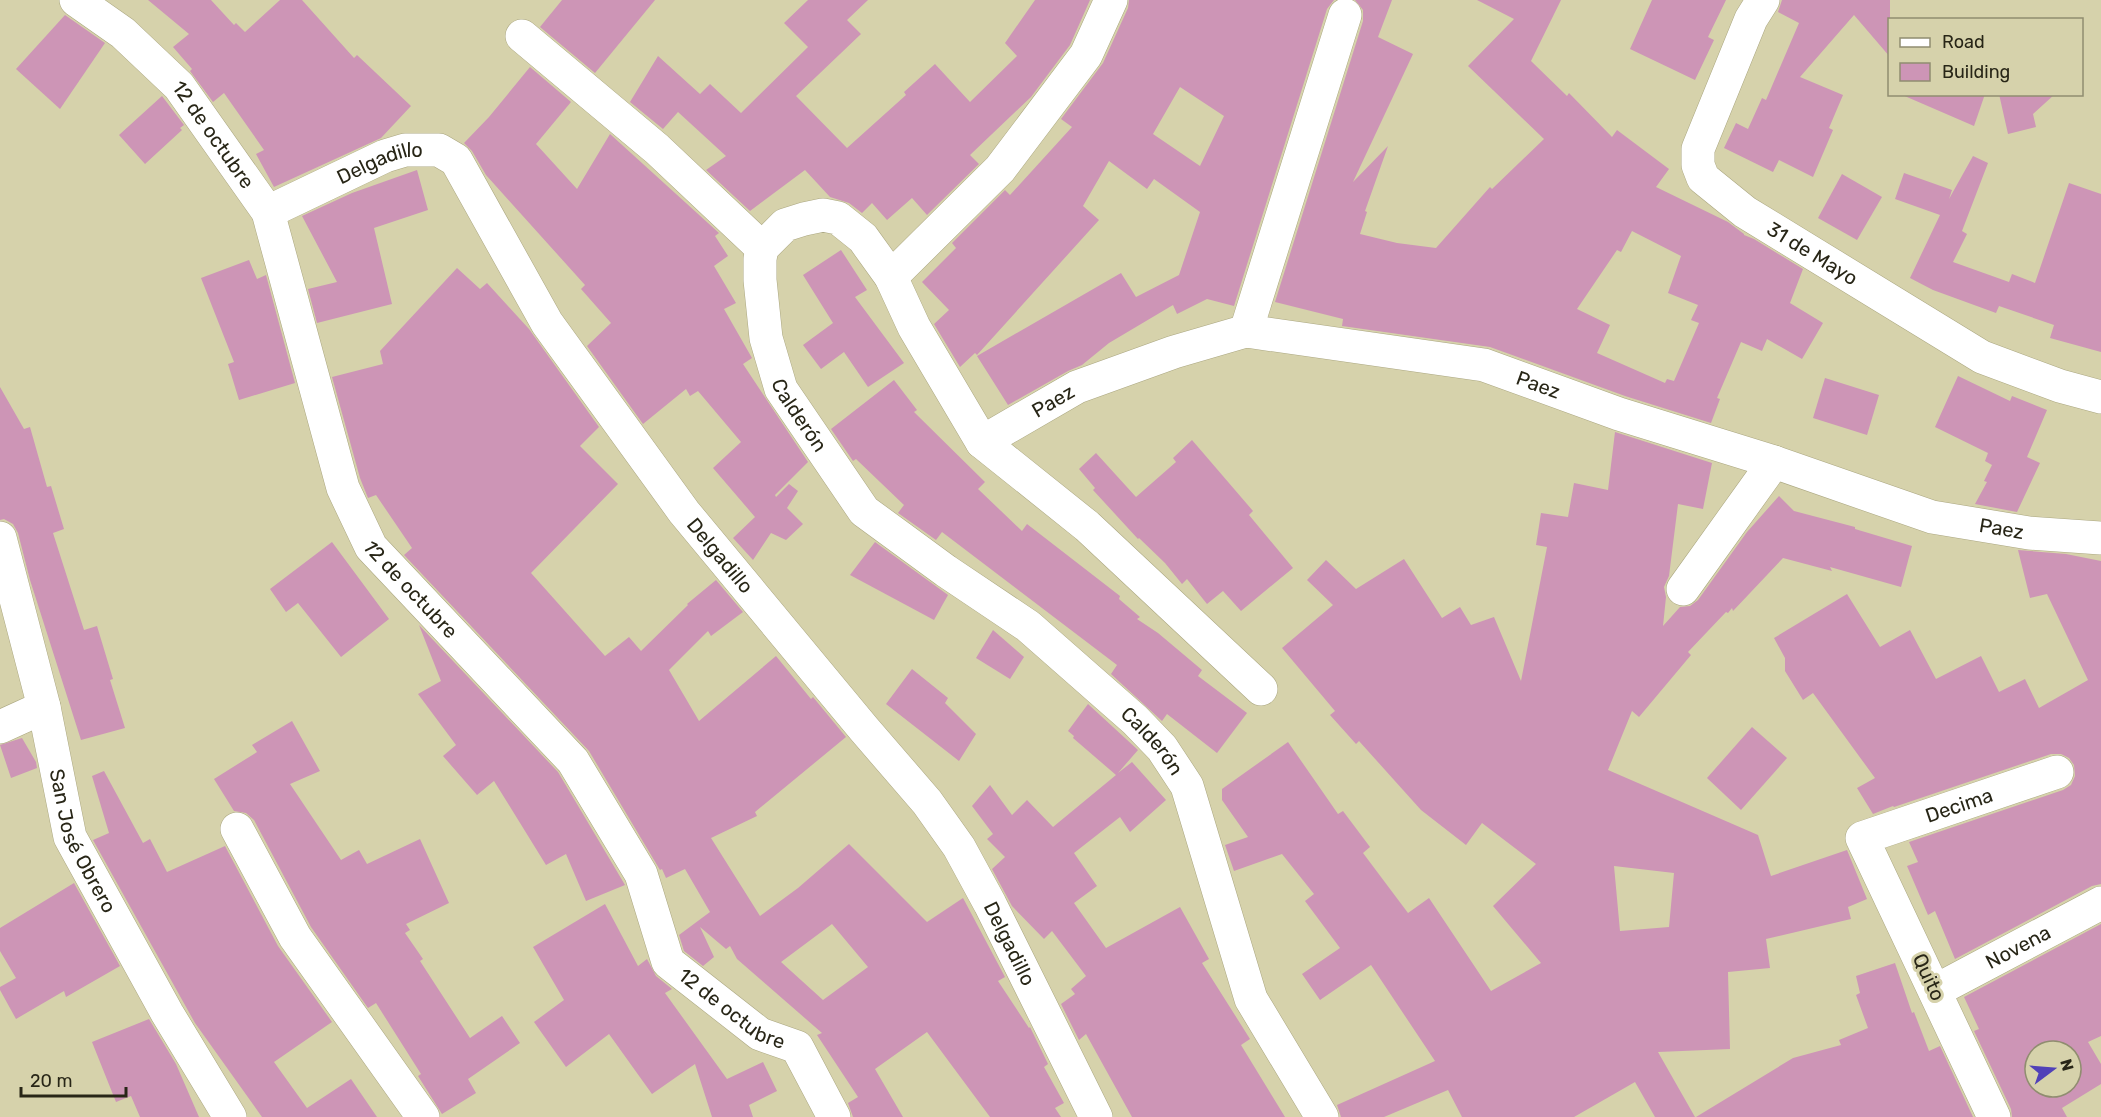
<svg xmlns="http://www.w3.org/2000/svg" width="2101" height="1117" font-family="Rubik,sans-serif">
<style>
.building{fill:#cd95b6;fill-rule:evenodd}
.lines{fill:none;stroke-linecap:round;stroke-linejoin:round}
.minor-casing{stroke:#aba781;stroke-width:34}
.minor{stroke:#fff;stroke-width:33}
.labels{text-anchor:middle;stroke-width:6;stroke-linejoin:round;paint-order:stroke}
.street-label{font-size:20px;fill:#282617;stroke:#d6d2ab}
</style>
<rect width="100%" height="100%" fill="#d6d2ab"/>
<g class="building">
<path d="M148 0H211L234 25 236 23 245 32 280 0H302L354 58 357 55 411 106 381 138 274 187 256 154 264 150 224 93 213 102 190 71 192 69 173 47 189 34Z"/>
<path d="M562 0H655L595 73 540 27Z"/>
<path d="M808 0H868L847 20 861 34 796 96 847 148 906 95 904 92 935 64 970 102 1017 56 1005 43 1035 0H1090L1070 45 1031 97 970 155 979 164 927 215 912 198 887 220 872 203 862 213 849 203 830 197 805 170 750 211 706 170 726 156 678 112 663 129 630 102 658 56 700 94 710 84 741 113 808 47 784 23Z"/>
<path d="M1129 0H1334L1327 9 1234 306 1207 299 1177 314 1173 305 1109 343 1082 365 1068 371 1008 405 977 356 1121 273 1136 297 1179 275 1200 212 1154 179 1147 189 1109 161 1083 206 1099 220 977 355 975 353 960 367 934 324 949 310 922 282 956 248 952 243 1005 190 1010 195 1072 127 1061 119 1103 63 1128 8ZM1180 87 1224 116 1200 166 1153 134Z"/>
<path d="M1355 0H1392L1378 37 1413 54 1353 182 1388 146 1365 211 1367 212 1360 234 1397 243 1436 248 1490 187 1492 189 1544 139 1468 66 1514 19 1477 0H1561L1531 61 1567 96 1569 93 1612 137 1617 130 1669 169 1656 187 1728 222 1744 234V235L1754 239 1803 269 1790 303 1823 323 1802 359 1767 339 1762 351 1741 342 1717 398 1720 399 1711 423 1625 396 1490 347 1342 326 1343 319 1275 302 1363 21V10ZM1632 231 1681 256 1668 293 1698 305 1691 320 1699 323 1674 381 1667 379 1665 383 1597 353 1610 325 1577 309 1617 250 1621 252Z"/>
<path d="M1652 0H1726L1708 37 1714 40 1695 80 1630 49Z"/>
<path d="M1782 0H1890V57L1854 15 1800 77 1843 95 1829 128 1833 130 1813 177 1779 160 1773 172 1724 148 1736 123 1748 129 1762 98 1766 100 1799 23 1778 12Z"/>
<path d="M65 15 105 43 60 109 16 69Z"/>
<path d="M530 67 571 102 536 144 577 189 610 134 719 233 715 236 728 256 714 266 736 303 724 309 752 358 743 364 808 462 775 495 776 497 789 484 798 491 787 508 803 524 786 540 771 533 753 560 733 538 755 517 713 468 741 442 698 391 690 396 686 389 643 424 587 346 611 323 581 289 585 285 486 175 472 151 464 143 489 117Z"/>
<path d="M1900 94H1985L1974 126Z"/>
<path d="M1999 94H2055L2033 114 2036 127 2008 134Z"/>
<path d="M162 96 184 125 180 128 182 130 145 164 119 135Z"/>
<path d="M1973 156 1988 163 1962 231 1967 234 1953 262 2009 282 2012 274 2035 283 2069 183 2101 194V352L2050 338 2054 325 1999 306 1996 313 1933 290 1910 278 1940 215 1895 199 1904 173 1952 190 1949 199Z"/>
<path d="M417 170 428 210 374 228 392 304 317 323 308 289 337 282 302 216 352 193Z"/>
<path d="M1842 174 1882 197 1857 240 1818 218Z"/>
<path d="M841 250 867 290 855 297 904 363 868 387 844 352 821 369 803 345 833 323 803 275Z"/>
<path d="M249 260 257 279 266 275 295 383 239 400 228 364 234 362 201 278Z"/>
<path d="M457 268 480 289 487 283 529 329 599 427 580 446 618 484 531 573 605 656 629 637 641 651 688 605 687 604 716 580 743 612 711 636 708 631 669 670 699 721 776 656 811 699 813 697 846 737 755 812 757 816 711 838 760 916 798 888 849 844 927 922 963 898 1005 977 998 981 1029 1028 1030 1027 1048 1064 1044 1067 1064 1103 1055 1108 1061 1117H990L927 1032 875 1069 903 1117H853L848 1103 858 1097 817 1035 822 1033 737 959 730 946 726 949 700 927 714 957 703 966 684 951 679 935 710 912 685 869 666 878 662 869 660 870 589 751 404 555 412 548 376 495 368 498 360 478 332 377 383 364 380 351ZM832 924 868 967 823 1000 781 962Z"/>
<path d="M1958 376 2010 401 2012 396 2047 410 2027 457 2040 463 2017 512 1975 504 1987 482 1984 481 1992 465 1985 461 1988 453 1935 427Z"/>
<path d="M1825 378 1879 395 1867 435 1813 418Z"/>
<path d="M894 380 917 410 914 412 985 482 978 489 1022 531 1027 524 1120 596 1119 599 1140 617 1137 619 1158 633 1202 670 1198 676 1247 713 1217 753 1167 714 1162 721 1111 674 1117 665 942 532 936 540 898 513 904 505 856 459 853 461 831 429Z"/>
<path d="M0 387 24 429 30 427 47 487 51 486 64 529 53 533 84 630 97 626 113 679 110 680 125 728 81 740 30 580 18 533 13 524 4 519 0 520Z"/>
<path d="M1615 432 1712 463 1703 509 1678 504 1669 576 1664 587 1666 597 1663 626 1680 607 1690 606 1698 600 1747 532 1779 496 1794 511 1855 527V529L1912 546 1901 587 1830 567 1832 571 1783 558 1733 611 1732 608 1728 613 1726 612 1688 652 1691 655 1639 717 1632 711 1608 770 1758 835 1771 876 1847 850 1867 899 1848 907 1851 919 1766 939 1770 968 1728 972 1730 1049 1658 1052 1695 1117H1655L1635 1082 1574 1117H1462L1448 1090 1384 1117H1341L1337 1105 1435 1061 1371 965 1320 1000 1302 974 1340 948 1305 901 1314 894 1282 854 1234 871 1225 845 1248 837 1222 800V789L1288 742 1338 814 1343 811 1370 847 1363 853 1408 913 1429 898 1491 991 1541 963 1493 906 1536 864 1482 823 1466 845 1421 810 1359 741 1356 744 1330 715 1335 711 1282 648 1333 605 1307 580 1326 560 1356 589 1404 559 1442 618 1460 607 1471 625 1494 617 1521 681 1547 547 1536 545 1541 513 1568 517 1574 483 1608 490ZM1614 866 1674 873 1669 927 1620 931Z"/>
<path d="M1192 440 1253 511 1249 515 1293 568 1241 611 1223 591 1207 604 1187 579 1182 584 1165 563 1139 538 1138 539 1093 490 1095 488 1079 469 1096 453 1136 497 1176 462 1173 458Z"/>
<path d="M332 542 389 619 341 657 298 603 286 612 270 589Z"/>
<path d="M875 542 948 595 934 620 850 575Z"/>
<path d="M2018 550 2066 554 2101 561V884L2092 886 1955 959 1935 911 1928 915 1907 866 1918 862 1909 842 2063 790 2071 785 2075 776 2074 765 2069 758 2061 754H2051L1894 807 1893 806 1873 814 1857 788 1875 778 1813 693 1803 700 1785 671V658L1774 638 1847 594 1880 647 1910 630 1936 679 1981 656 1999 692 2025 679 2039 708 2088 680 2047 594 2030 598Z"/>
<path d="M419 625 558 772 625 885 586 901 566 854 546 865 494 781 477 795 443 756 456 745 418 694 441 681Z"/>
<path d="M993 630 1024 657 1010 679 976 658Z"/>
<path d="M912 669 948 698 945 703 976 734 959 761 886 704Z"/>
<path d="M1088 704 1138 750 1118 773 1132 762 1166 800 1130 832 1120 817 1074 853 1097 886 1074 903 1106 948 1180 907 1209 959 1202 963 1250 1039 1241 1045 1285 1117H1132L1086 1034 1079 1040 1061 1004 1075 994 1071 989 1086 976 1052 931 1044 939 1012 906 992 869 1005 857 987 839 993 834 972 806 990 785 1012 815 1027 800 1053 827 1116 775 1073 738 1074 736 1068 731Z"/>
<path d="M292 721 320 771 290 784 341 860 359 850 367 864 420 839 449 903 406 924 410 930 405 933 423 959 420 961 470 1038 502 1016 520 1043 468 1079 476 1093 442 1114 418 1076 421 1074 376 1003 368 1008 311 927 254 820 246 813 234 811 214 779 257 752 252 745Z"/>
<path d="M1752 727 1787 758 1741 810 1707 778Z"/>
<path d="M22 738 36 762 37 768 11 778 0 745Z"/>
<path d="M104 771 143 843 150 839 167 872 225 846 278 946 332 1022 274 1062 307 1108 351 1079 377 1117H262L195 1023 93 840 109 833 92 776Z"/>
<path d="M74 883 120 966 66 997 64 991 16 1019 0 990V987L16 978 0 951V928Z"/>
<path d="M605 904 638 966 647 959 656 976 672 989 665 993 727 1079 763 1062 777 1091 749 1105 753 1117H712L695 1064 652 1094 609 1034 566 1067 534 1022 564 1000 533 947Z"/>
<path d="M2101 924V1036L2088 1042 2101 1064V1084L2062 1108 2067 1117H2012L2011 1109 1974 1031 1979 1029 1964 997ZM2035 1051H2071V1087H2035Z"/>
<path d="M1895 963 1912 1013 1914 1012 1929 1051 1940 1046 1973 1117H1696L1793 1058 1841 1045 1839 1040 1868 1028 1856 995 1860 993 1856 976Z"/>
<path d="M149 1019 176 1064 199 1117H140L131 1096 116 1102 92 1042Z"/>
</g>
<g class="lines">
<g class="minor-casing">
<g id="minor">
<path id="s1" d="M76 0 123 33 179 86 268 212 343 488 371 547 573 761 641 874 668 962 760 1034 797 1047 834 1117"/>
<path id="s2" d="M1763 0 1751 19 1698 149V165L1703 178 1745 212 1982 357 2060 386 2101 397"/>
<path d="M522 36 657 149 762 248"/>
<path id="s3" d="M268 212 385 156 405 150H439L456 160 547 323 684 512 864 729 927 802 959 847 990 904 1096 1117"/>
<path d="M891 277 1000 169 1086 55 1111 0"/>
<path d="M1246 331 1345 15"/>
<path id="s4" d="M982 442 1077 387 1174 352 1246 331 1484 365 1619 414 1774 462 1932 517 2029 533 2101 538"/>
<path id="s5" d="M0 538 44 707 70 837 167 1013 230 1117"/>
<path d="M1683 589 1774 462"/>
<path id="s6" d="M1261 689 1087 526 982 442 914 327 891 277 863 238 838 218 823 215 804 219 785 225 762 248 760 259V280L766 338 781 389 864 511 946 571 1028 626 1135 720 1162 748 1187 786 1251 999 1322 1117"/>
<path d="M0 727 44 707"/>
<path d="M237 829 295 937 423 1117"/>
<path id="s7" d="M1935 991 2101 903"/>
<path id="s8" d="M1994 1117 1862 838 2057 772"/>
</g>
</g>
<use href="#minor" class="minor"/>
</g>
<g class="labels">
<g class="street-label">
<text dy="7" stroke="none"><textPath href="#s1" startOffset="194">12 de octubre</textPath></text>
<text dy="7" stroke="none"><textPath href="#s3" startOffset="123">Delgadillo</textPath></text>
<text dy="7" stroke="none"><textPath href="#s2" startOffset="326">31 de Mayo</textPath></text>
<text dy="7" stroke="none"><textPath href="#s4" startOffset="586">Paez</textPath></text>
<text dy="7" stroke="none"><textPath href="#s4" startOffset="82">Paez</textPath></text>
<text dy="7" stroke="none"><textPath href="#s6" startOffset="904">Calderón</textPath></text>
<text dy="7" stroke="none"><textPath href="#s4" startOffset="1072">Paez</textPath></text>
<text dy="7" stroke="none"><textPath href="#s3" startOffset="681">Delgadillo</textPath></text>
<text dy="7" stroke="none"><textPath href="#s1" startOffset="698">12 de octubre</textPath></text>
<text dy="7" stroke="none"><textPath href="#s6" startOffset="1390">Calderón</textPath></text>
<text dy="7" stroke="none"><textPath href="#s8" startOffset="411">Decima</textPath></text>
<text dy="7" stroke="none"><textPath href="#s5" startOffset="315">San José Obrero</textPath></text>
<text dy="7" stroke="none"><textPath href="#s3" startOffset="1167">Delgadillo</textPath></text>
<text dy="7" stroke="none"><textPath href="#s7" startOffset="94">Novena</textPath></text>
<text transform="translate(1929 977) rotate(65)" y="7">Quito</text>
<text dy="7" stroke="none"><textPath href="#s1" startOffset="1238">12 de octubre</textPath></text>
</g>
</g>
<rect x="1888" y="18" width="195" height="78" fill="#d6d2ab" stroke="#908d70" stroke-width="1.5"/>
<rect x="1900" y="38" width="30" height="9" fill="#ffffff" stroke="#908d70" stroke-width="1.5"/>
<text x="1942" y="48" font-size="18" fill="#282617">Road</text>
<rect x="1900" y="63" width="30" height="18" fill="#cd95b6" stroke="#908d70" stroke-width="1.5"/>
<text x="1942" y="78" font-size="18" fill="#282617">Building</text>
<g transform="translate(2053 1069) rotate(74)"><circle r="28" fill="#d6d2ab" stroke="#908d70" stroke-width="1.5"/>
<path d="M0-4.5L10 22L0 15L-10 22Z" fill="#5041b8"/>
<text y="-9" font-size="16" font-weight="bold" text-anchor="middle" fill="#282617">N</text>
</g>
<path d="M21 1087v9h105v-9" fill="none" stroke="#282617" stroke-width="3"/>
<text x="30" y="1087" font-size="18" fill="#282617" stroke="#d6d2ab" stroke-width="4.5" paint-order="stroke">20 m</text>
</svg>
